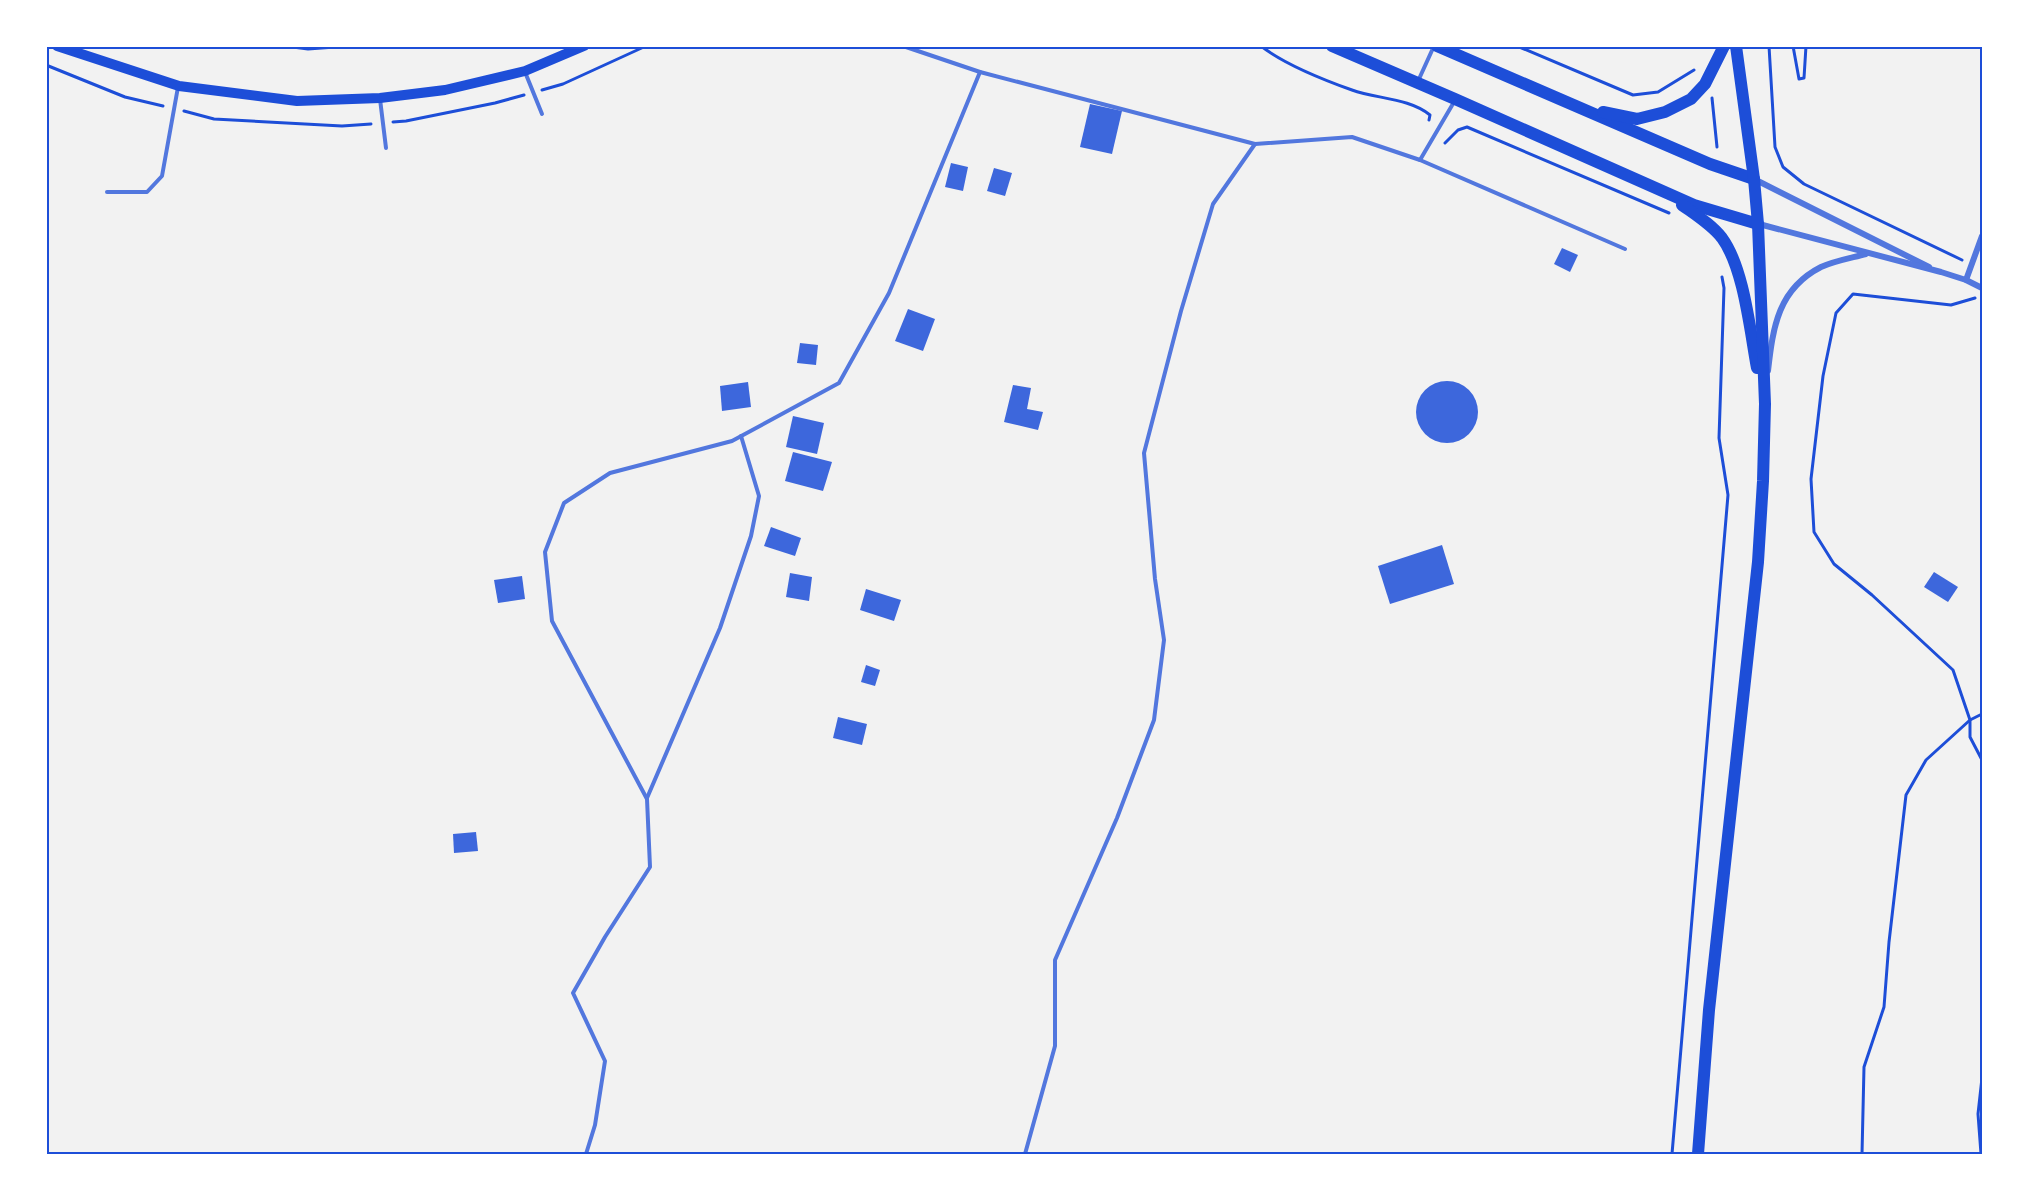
<svg xmlns="http://www.w3.org/2000/svg" width="2029" height="1201" font-family="Helvetica,sans-serif">
<style>
.building{fill:#3d67dc}
.lines{fill:none;stroke-linecap:round;stroke-linejoin:round}
.path{stroke:#1d4ed8;stroke-width:3}
.service{stroke:#5277de;stroke-width:4}
.minor{stroke:#5277de;stroke-width:6}
.secondary{stroke:#1d4ed8;stroke-width:10}
.primary{stroke:#1d4ed8;stroke-width:12}
.neatline{fill:none;stroke:#1d4ed8;stroke-width:2}
</style>
<rect width="100%" height="100%" fill="#f2f2f2"/>
<g class="building">
<path d="M1090 104 1122 111 1112 154 1080 147Z"/>
<path d="M951 163 968 167 963 191 945 187Z"/>
<path d="M994 168 1012 173 1005 196 987 191Z"/>
<path d="M1562 248 1578 255 1570 272 1554 264Z"/>
<path d="M908 309 935 319 923 351 895 341Z"/>
<path d="M800 343 818 345 816 365 797 363Z"/>
<circle cx="1447" cy="412" r="31"/>
<path d="M748 382 751 407 722 411 720 386Z"/>
<path d="M1013 385 1031 388 1027 409 1043 412 1038 430 1004 422Z"/>
<path d="M793 416 824 423 817 454 786 447Z"/>
<path d="M793 452 832 462 823 491 785 481Z"/>
<path d="M771 527 801 538 795 556 764 546Z"/>
<path d="M1442 545 1454 584 1390 604 1378 566Z"/>
<path d="M1934 572 1958 587 1948 602 1924 587Z"/>
<path d="M790 573 812 577 809 601 786 597Z"/>
<path d="M522 576 525 599 498 603 494 580Z"/>
<path d="M866 589 901 600 894 621 860 610Z"/>
<path d="M866 665 880 670 875 686 861 682Z"/>
<path d="M838 717 867 724 862 745 833 738Z"/>
<path d="M476 832 478 851 454 853 453 834Z"/>
</g>
<g class="lines">
<g class="path">
<path d="M285 46 308 49 349 46"/>
<path d="M1261 46C1284 64 1324 80 1352 90 1377 99 1409 98 1430 115L1429 120"/>
<path d="M1517 46 1633 95 1658 92 1694 70"/>
<path d="M1769 46 1775 147 1783 167 1804 184 1962 260"/>
<path d="M1793 46 1799 79 1804 78 1806 46"/>
<path d="M46 65 125 97 163 106"/>
<path d="M542 90 563 84 646 46"/>
<path d="M1712 98 1717 147"/>
<path d="M184 111 214 119 342 126 371 124"/>
<path d="M393 122 406 121 495 103 524 95"/>
<path d="M1445 143 1458 130 1467 127 1669 213"/>
<path d="M1975 298 1951 305 1853 294 1836 313 1823 376 1811 479 1814 532 1834 564 1872 595 1953 670 1970 720V737L1982 760"/>
<path d="M1672 1154 1728 495 1719 438 1724 288 1722 277"/>
<path d="M1862 1154 1864 1067 1884 1007 1889 942 1906 795 1926 760 1970 720 1982 714"/>
<path d="M1981 1154 1978 1114 1982 1078"/>
</g>
<g class="service">
<path d="M903 46 980 72"/>
<path d="M525 72 542 114"/>
<path d="M1419 79 1434 46"/>
<path d="M380 99 386 148"/>
<path d="M1255 144 1352 137 1420 160 1625 249"/>
<path d="M1420 160 1454 102"/>
<path d="M107 192H147L162 176 178 87"/>
<path d="M647 798 720 628 751 536 759 496 741 436"/>
<path d="M586 1154 595 1125 605 1061 573 993 605 937 650 867 647 799 552 621 545 552 564 503 610 473 732 441 839 383 889 293 980 72 1255 144 1213 204 1181 311 1144 453 1155 579 1164 640 1154 720 1117 818 1055 960V1046L1025 1154"/>
</g>
<g class="minor">
<path d="M1754 179 1929 267"/>
<path d="M1759 224 1941 272 1966 280 1982 288"/>
<path d="M1966 280 1982 236"/>
<path d="M1768 371C1773 327 1778 289 1821 267 1834 261 1851 258 1866 254"/>
</g>
<path class="secondary" d="M57 46 179 86 297 101 380 98 445 90 525 71 584 46"/>
<g class="primary">
<path d="M1332 46 1455 99 1694 205 1758 224"/>
<path d="M1437 46 1710 164 1754 179"/>
<path d="M1603 112 1637 119 1665 112 1691 99 1705 84 1724 46"/>
<path d="M1682 205C1696 215 1712 225 1722 238 1744 268 1750 331 1757 368"/>
<path d="M1698 1154 1709 1010 1758 562 1763 481 1765 404 1758 224 1754 179 1736 46"/>
</g>
</g>
<rect width="2029" height="1201" fill="none" stroke="#ffffff" stroke-width="96"/>
<rect x="48" y="48" width="1933" height="1105" class="neatline"/>
</svg>
